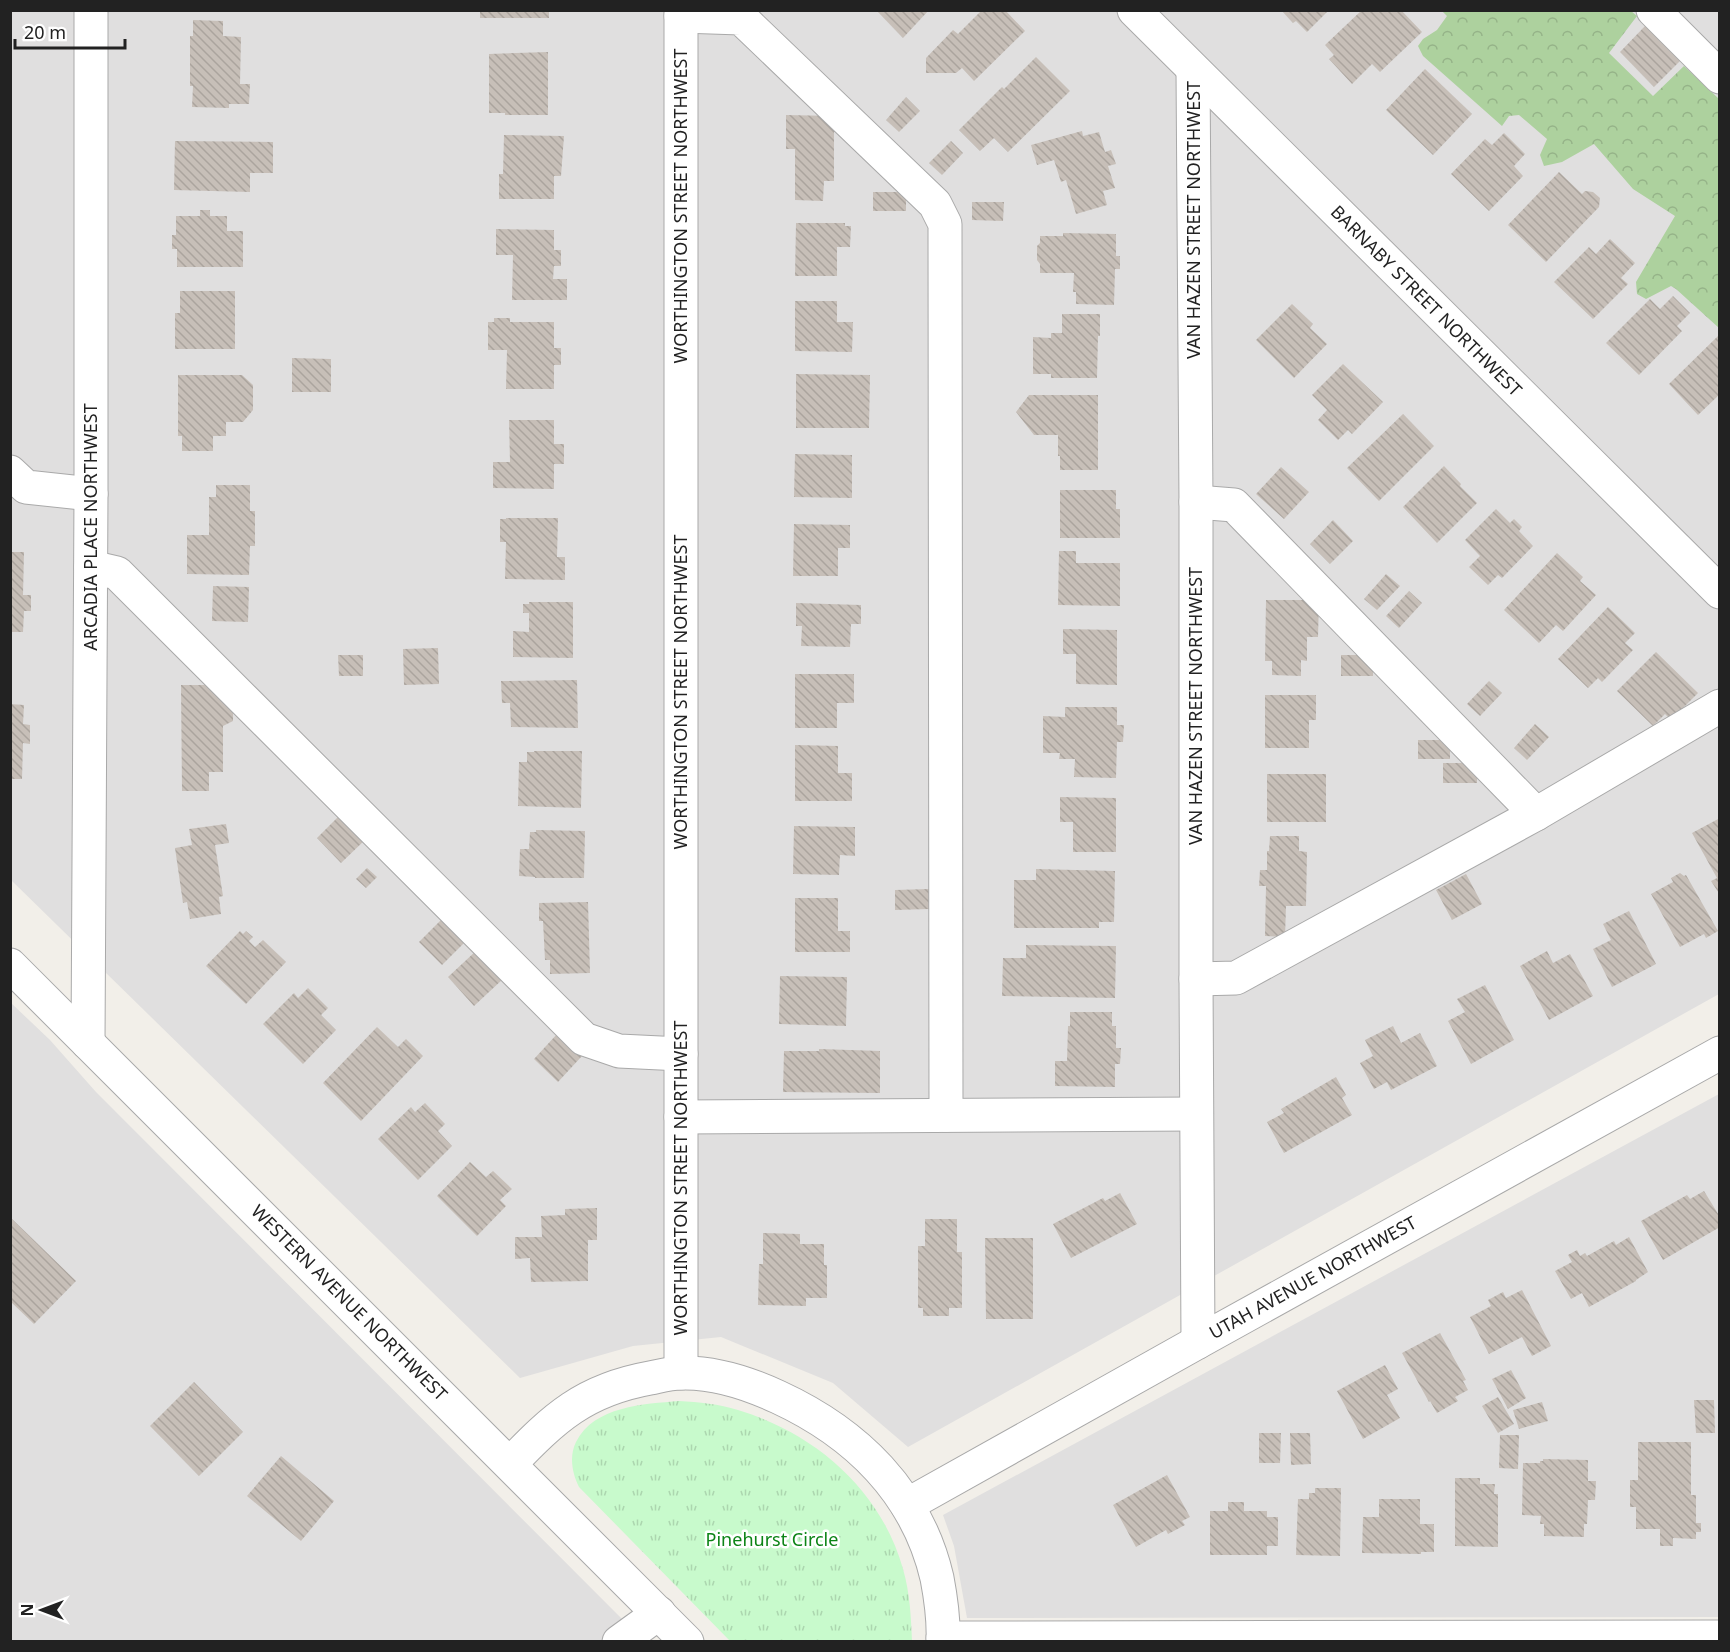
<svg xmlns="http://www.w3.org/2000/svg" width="1730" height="1652" font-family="'Noto Sans',sans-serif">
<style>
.residential{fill:#e0dfdf}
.forest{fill:url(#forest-crowns)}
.park{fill:url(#park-tufts)}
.building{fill:url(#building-back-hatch)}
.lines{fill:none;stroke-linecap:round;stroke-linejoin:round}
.minor-casing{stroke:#a9a9a9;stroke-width:35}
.minor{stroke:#fff;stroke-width:33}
.labels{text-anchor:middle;stroke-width:5;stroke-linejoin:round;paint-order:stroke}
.street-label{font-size:18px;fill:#222;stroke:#fff}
.park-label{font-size:18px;fill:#0c8416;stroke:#fff}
</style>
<defs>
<pattern id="forest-crowns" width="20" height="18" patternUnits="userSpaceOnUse" patternTransform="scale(1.5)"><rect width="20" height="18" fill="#add19e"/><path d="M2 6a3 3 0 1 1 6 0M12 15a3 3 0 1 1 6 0" fill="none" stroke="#95b388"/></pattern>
<pattern id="park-tufts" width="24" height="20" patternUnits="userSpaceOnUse" patternTransform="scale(1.5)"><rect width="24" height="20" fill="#c8facc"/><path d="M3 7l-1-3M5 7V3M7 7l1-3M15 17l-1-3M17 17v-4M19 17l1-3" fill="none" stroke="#acd6af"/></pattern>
<pattern id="building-back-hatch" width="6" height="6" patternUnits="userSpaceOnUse" patternTransform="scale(1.5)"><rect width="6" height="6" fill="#c7bfb8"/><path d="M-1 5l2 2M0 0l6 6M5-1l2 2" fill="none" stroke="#aba49e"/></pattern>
</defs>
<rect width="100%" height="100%" fill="#f2efe9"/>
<g class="residential">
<path d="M10 11H1719V994L908 1447 833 1383 721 1337 633 1346 520 1378 11 880Z"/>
<path d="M10 1002 50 1040 96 1092 644 1641H11Z"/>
<path d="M1719 1094V1617L967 1618 954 1546 943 1515Z"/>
</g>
<path class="forest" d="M1442 11H1631L1637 16 1609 53 1653 96 1684 66 1719 99V328L1676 289 1671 286 1646 299 1637 294 1636 282 1675 216 1633 189 1594 144 1562 162 1544 166 1540 155 1547 139 1519 115 1509 116 1502 126 1423 56 1418 46 1423 39 1437 30 1447 16Z"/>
<path class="park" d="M679 1401C699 1402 719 1404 738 1410 815 1433 881 1490 903 1569 910 1593 911 1617 912 1641H730L579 1487C572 1473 569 1456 576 1442 594 1406 644 1404 679 1401Z"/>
<g class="building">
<rect x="480" y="10" width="69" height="8"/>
<path d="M876 10H929L903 38Z"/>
<path d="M982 10H1005L1025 31 974 81 962 68 956 73H926V58L953 30 958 34Z"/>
<path d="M1281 10H1329L1307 32 1296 21 1293 23Z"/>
<path d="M1362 10H1401L1422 32 1380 72 1372 64 1352 84 1329 59 1334 55 1325 45Z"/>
<path d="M193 20 223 21V36L241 37 240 84H250L249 104H229V108L192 107 193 86H190V36H193Z"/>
<path d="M1646 25 1681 60 1654 87 1620 52Z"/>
<path d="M548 52V115H505V113H489V54Z"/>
<path d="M1036 57 1070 91 1008 152 994 138 980 151 959 130 1002 87 1004 89Z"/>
<path d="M1425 69 1472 114 1433 155 1386 110Z"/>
<path d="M906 97 920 111 899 132 886 120Z"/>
<path d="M786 115 834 116 840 132H834V181H824L823 201 795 200V149H786Z"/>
<path d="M1082 131 1083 136 1099 132 1105 152 1111 150 1116 164 1108 166 1115 188 1103 191 1107 205 1076 214 1066 180 1061 182 1054 160 1037 165 1031 145Z"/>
<path d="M1504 133 1525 154 1514 166 1523 176 1489 211 1451 174 1485 139 1492 145Z"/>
<path d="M504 135 564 136 561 176H554V199H499V174H503Z"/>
<path d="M175 141 273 142V173H250V192L174 190Z"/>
<path d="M951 141 963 153 942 175 929 163Z"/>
<path d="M1559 172 1582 194 1585 191 1593 192 1600 198 1599 207 1546 262 1508 225Z"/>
<rect x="873" y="192" width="33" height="19"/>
<path d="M972 202H1004L1003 221 972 220Z"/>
<path d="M200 210H210V216H227V231H243V267H177V249H172V235H176V216H200Z"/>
<path d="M796 223H845V226H851L850 247H837V276H795Z"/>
<path d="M496 229 554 230V250H561V266H554L553 279H567V300H512L513 255H496Z"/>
<path d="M1063 233 1116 234V256H1120V269H1115L1114 305 1076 304V292H1073L1074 273H1040V264L1037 260V246L1040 243V236H1063Z"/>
<path d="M1610 239 1635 263 1621 278 1628 284 1593 319 1554 282 1589 247 1596 254Z"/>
<path d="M180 291H235V349H175V313H180Z"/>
<path d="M1673 296 1690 313 1677 326 1682 331 1639 375 1606 343 1650 299 1660 309Z"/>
<path d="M795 301H837V322H853L852 352 795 351Z"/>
<path d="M1292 304 1313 324 1310 328 1327 344 1294 378 1256 340Z"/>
<path d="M1062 314H1100V336H1098L1097 378H1051V374H1033V337L1051 338V333H1062Z"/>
<path d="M494 318H510V322H554V348H561V365H554V389H506L507 350H488V322H494Z"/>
<path d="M1718 336 1720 338V394L1698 415 1669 384Z"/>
<path d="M292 358 331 359V392H292Z"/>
<path d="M1343 364 1383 402 1352 434 1348 430 1338 440 1318 420 1327 410 1312 395Z"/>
<path d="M796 374 870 375 869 428H796Z"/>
<path d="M178 375H242L253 385V410L243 422H226V436H213V451H182V436H178Z"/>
<path d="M1029 395H1098V470H1060V456H1058V435H1034L1016 412Z"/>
<path d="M1403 414 1434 446 1379 501 1347 468Z"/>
<path d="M509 420H554V444H564V464H554V489L493 488V462H510Z"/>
<path d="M795 454 852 455V498L794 497Z"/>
<path d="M1444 466 1461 484 1460 486 1477 503 1437 543 1403 507Z"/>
<path d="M1281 467 1309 492 1284 519 1256 494Z"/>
<path d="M216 485H250V511H255V546H250L249 575 187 574V535H209V497H216Z"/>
<path d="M1060 490H1116V509H1120V538H1060Z"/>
<path d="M1496 509 1510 523 1514 519 1522 527 1519 531 1533 546 1502 578 1498 575 1488 585 1469 567 1480 556 1465 540Z"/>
<path d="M506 518H558L557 557H565V580L505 579 506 542H500V519H506Z"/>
<path d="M1333 520 1353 541 1330 564 1310 544Z"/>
<path d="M794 524 850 525V548H838V576H793Z"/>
<path d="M1059 551H1076V563H1120V606L1058 605Z"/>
<path d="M10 552H24L23 595H31V611H24L23 632H10Z"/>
<path d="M1557 553 1583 577 1580 581 1596 595 1563 631 1556 625 1539 643 1504 610Z"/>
<path d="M1386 574 1400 586 1377 610 1364 599Z"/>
<path d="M213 586 249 587 248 622 212 621Z"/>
<path d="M1409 591 1422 603 1399 628 1386 616Z"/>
<path d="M1266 600H1319L1318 637H1307V661L1301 660V676L1272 675V661H1265Z"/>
<path d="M529 602H573V658L513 657V631L529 632V613H523V604H529Z"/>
<path d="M796 603 861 605V624H851L850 647 801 646 802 626H796Z"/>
<path d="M1608 607 1635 633 1625 643 1633 650 1602 682 1598 678 1588 688 1558 659Z"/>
<path d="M1063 629 1117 630V685L1076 684V654H1063Z"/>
<path d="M438 648 439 684 404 685 403 649Z"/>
<path d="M1656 652 1698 693 1671 720 1665 714 1653 726 1617 691Z"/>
<path d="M338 655H363V676H339Z"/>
<rect x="1341" y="655" width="32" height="21"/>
<path d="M795 674H854V703H837V728H795Z"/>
<path d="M577 680 578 728 511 727 510 703H502L501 681Z"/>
<path d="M1489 681 1502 693 1480 716 1467 704Z"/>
<path d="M181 685H216V694L233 713V721L223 726V772H209V791H182Z"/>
<path d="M1265 695H1316V720H1309V748H1265Z"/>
<path d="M10 704 24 705 23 724 30 725V744L23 743 22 779H10Z"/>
<path d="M1065 707H1117V725H1124L1123 742H1117L1116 778 1074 777 1075 759H1059L1060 753H1043V716L1065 717Z"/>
<path d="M1535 724 1549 737 1527 760 1514 748Z"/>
<rect x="1418" y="740" width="32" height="19"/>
<path d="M795 745 838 746V773H852V801H795Z"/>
<path d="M534 751H582L581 808 518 806 519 762H527V752H534Z"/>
<rect x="1443" y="763" width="34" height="20"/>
<rect x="1267" y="774" width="59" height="48"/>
<path d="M1060 797 1116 798V852H1073V822H1060Z"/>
<path d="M341 814 366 839 341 863 317 838Z"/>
<path d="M1720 818V895L1711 881 1717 878 1692 833Z"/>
<path d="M226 824 229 843 215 845 223 896 219 897 221 914 190 919 187 902 183 903 175 848 192 845 189 829Z"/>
<path d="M794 826 855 827V856L840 855 839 875 793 874Z"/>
<path d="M536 830 585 831 584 878H535V877L519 876 520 849H529L530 832H536Z"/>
<path d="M1270 836H1299V851L1307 852 1306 906H1286L1285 937 1265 936 1266 886H1259L1260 870H1267V851H1269Z"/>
<path d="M367 868 377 877 366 888 356 879Z"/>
<path d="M1036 869 1115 871 1114 922H1099V928H1014V880H1036Z"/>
<path d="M1680 873 1684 876 1686 875 1718 931 1706 938 1704 934 1680 947 1651 894 1673 882 1671 878Z"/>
<path d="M1466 874 1482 904 1452 920 1436 890Z"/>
<path d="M929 889V909L895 910V890Z"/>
<path d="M795 898H838V931H850V952H795Z"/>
<path d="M588 902 590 973 550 974V960H545L543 921H539V903Z"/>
<path d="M1629 911 1656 964 1612 987 1593 949 1611 940 1603 924Z"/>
<path d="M444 917 467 940 442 965 419 942Z"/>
<path d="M240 931 243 934 246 931 253 937 249 941 255 947 263 940 286 962 246 1004 206 966Z"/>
<path d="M1026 945 1116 946 1115 998 1002 996 1003 958H1026Z"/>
<path d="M477 950 503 979 474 1006 448 977Z"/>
<path d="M1547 951 1553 963 1570 954 1593 996 1549 1020 1520 966Z"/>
<path d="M780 976 847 977 846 1026 779 1024Z"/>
<path d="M1485 985 1514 1040 1471 1064 1448 1021 1465 1012 1457 999Z"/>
<path d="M308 988 328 1008 321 1015 336 1030 303 1064 263 1024 294 993 298 998Z"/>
<path d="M1070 1012H1112V1026H1116V1048H1121L1120 1064H1115V1087L1055 1086V1061H1067L1068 1026H1070Z"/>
<path d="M1393 1026 1401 1043 1420 1033 1437 1066 1391 1090 1387 1082 1374 1089 1360 1063 1373 1056 1365 1040Z"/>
<path d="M377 1027 398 1047 406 1039 423 1056 361 1121 323 1083Z"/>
<path d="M558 1033 582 1056 558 1082 534 1059Z"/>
<path d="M819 1049 880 1051V1093L783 1092 784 1051H819Z"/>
<path d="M1336 1077 1346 1095 1342 1098 1352 1115 1284 1153 1267 1122 1284 1113 1281 1109Z"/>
<path d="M425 1103 445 1124 438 1131 452 1146 418 1180 378 1139 411 1107 415 1112Z"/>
<path d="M470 1162 486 1177 493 1171 512 1189 500 1200 506 1206 477 1236 437 1196Z"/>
<path d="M1704 1191 1720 1217V1227L1663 1260 1641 1221 1687 1195 1690 1199Z"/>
<path d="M1120 1193 1137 1224 1071 1258 1053 1224 1103 1198 1105 1201Z"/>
<path d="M597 1208V1240H588V1281L531 1282 530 1258 515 1259V1237H542L541 1216 565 1215V1209Z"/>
<path d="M10 1217 76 1281 34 1324 10 1301Z"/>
<path d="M925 1219H957V1252H962V1308H949V1316H923V1308H918V1246H925Z"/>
<path d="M763 1233 800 1234V1244H824V1265H827V1298H806V1306L758 1305 759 1264H763Z"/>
<path d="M1629 1237 1648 1272 1636 1280V1281L1589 1307 1582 1293 1571 1299 1555 1271 1572 1262 1568 1255 1577 1250 1580 1256 1585 1253 1587 1256 1614 1241 1616 1245Z"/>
<path d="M985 1238H1033V1319H986Z"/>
<path d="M1522 1290 1551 1346 1532 1356 1522 1337 1489 1354 1470 1317 1491 1306 1488 1300 1503 1292 1506 1298Z"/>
<path d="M1440 1333 1466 1380 1463 1381 1468 1390 1455 1397 1458 1401 1437 1413 1430 1401 1429 1402 1402 1353Z"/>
<path d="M1385 1365 1398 1389 1387 1395 1400 1418 1363 1439 1337 1391Z"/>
<path d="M1511 1370 1526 1398 1508 1409 1492 1379Z"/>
<path d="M194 1382 243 1432 199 1476 150 1426Z"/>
<path d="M1498 1397 1514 1424 1498 1433 1482 1406Z"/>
<path d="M1694 1400H1714L1715 1433H1696Z"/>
<path d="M1542 1402 1548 1421 1519 1429 1513 1410Z"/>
<path d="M1259 1433H1281L1280 1463H1259Z"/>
<path d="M1290 1433H1310L1311 1464 1291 1465Z"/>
<path d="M1500 1435H1519L1518 1469 1499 1468Z"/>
<path d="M1638 1442H1691V1495H1696V1523H1701V1532H1696V1539L1673 1538V1546H1660V1529H1636V1507H1630V1480H1638Z"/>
<path d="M281 1456 334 1501 301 1541 247 1496Z"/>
<path d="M1543 1459 1588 1460V1481H1596L1595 1500H1588L1587 1524H1584V1537L1544 1536V1524H1540L1541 1516 1522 1515 1523 1463H1540V1461H1543Z"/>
<path d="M1167 1475 1190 1517 1182 1521 1185 1525 1168 1534 1166 1530 1136 1547 1113 1505Z"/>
<path d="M1455 1478H1480V1484H1495L1494 1494H1498V1547L1455 1546Z"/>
<path d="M1315 1488H1341L1340 1556 1296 1555 1298 1499H1309V1493H1315Z"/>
<path d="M1379 1499H1420V1524H1434V1552H1421V1554L1362 1553 1363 1517H1379Z"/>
<path d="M1228 1502H1244V1511H1267V1517H1278V1546H1267V1555H1210V1511H1228Z"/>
</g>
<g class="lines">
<g class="minor-casing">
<g id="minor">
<path d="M681 10V1373"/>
<path d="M1134 10 1720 592"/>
<path d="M1653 10 1720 77"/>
<path d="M681 16 741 18 935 204 945 224 946 1115"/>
<path d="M1193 70 1196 502V979L1198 1342"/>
<path d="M10 472 26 487 91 494"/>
<path d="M1196 502 1234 505 1536 814"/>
<path d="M91 567 117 573 584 1039 619 1051 681 1054"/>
<path d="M10 965 687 1642"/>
<path d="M1196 979 1236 978 1536 814 1720 706"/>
<path d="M88 1043 91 494V10"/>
<path d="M681 1117 1196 1114"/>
<path d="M510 1464C554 1418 584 1390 650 1378 660 1376 671 1373 681 1373 715 1372 748 1383 778 1397 856 1433 917 1492 937 1578 941 1599 944 1620 943 1642"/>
<path d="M907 1505 1198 1342 1720 1053"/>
<path d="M943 1638 1720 1637"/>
<path d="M619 1642 659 1613"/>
</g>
</g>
<use href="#minor" class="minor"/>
</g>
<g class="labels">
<g class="street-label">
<text transform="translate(681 206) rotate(-90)" y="6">WORTHINGTON STREET NORTHWEST</text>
<text transform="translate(1194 220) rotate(-90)" y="6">VAN HAZEN STREET NORTHWEST</text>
<text transform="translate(1426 301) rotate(45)" y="6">BARNABY STREET NORTHWEST</text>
<text transform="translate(91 527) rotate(-90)" y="6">ARCADIA PLACE NORTHWEST</text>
<text transform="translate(681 692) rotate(-90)" y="6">WORTHINGTON STREET NORTHWEST</text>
<text transform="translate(1196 706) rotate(-90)" y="6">VAN HAZEN STREET NORTHWEST</text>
<text transform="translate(681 1178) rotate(-90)" y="6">WORTHINGTON STREET NORTHWEST</text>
<text transform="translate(1313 1278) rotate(-29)" y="6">UTAH AVENUE NORTHWEST</text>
<text transform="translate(349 1303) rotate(45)" y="6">WESTERN AVENUE NORTHWEST</text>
</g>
<g class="park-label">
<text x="772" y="1546">Pinehurst Circle</text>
</g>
</g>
<rect width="1730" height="1652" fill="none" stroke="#222222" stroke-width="24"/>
<g transform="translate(42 1610) rotate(270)" stroke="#ffffff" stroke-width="4.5" paint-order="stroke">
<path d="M0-4.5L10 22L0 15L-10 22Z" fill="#222222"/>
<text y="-9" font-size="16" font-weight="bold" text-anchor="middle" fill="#222222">N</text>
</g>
<path d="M15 39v9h110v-9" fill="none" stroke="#222222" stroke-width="3"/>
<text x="24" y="39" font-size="18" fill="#222222" stroke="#ffffff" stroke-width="4.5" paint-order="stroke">20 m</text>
</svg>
